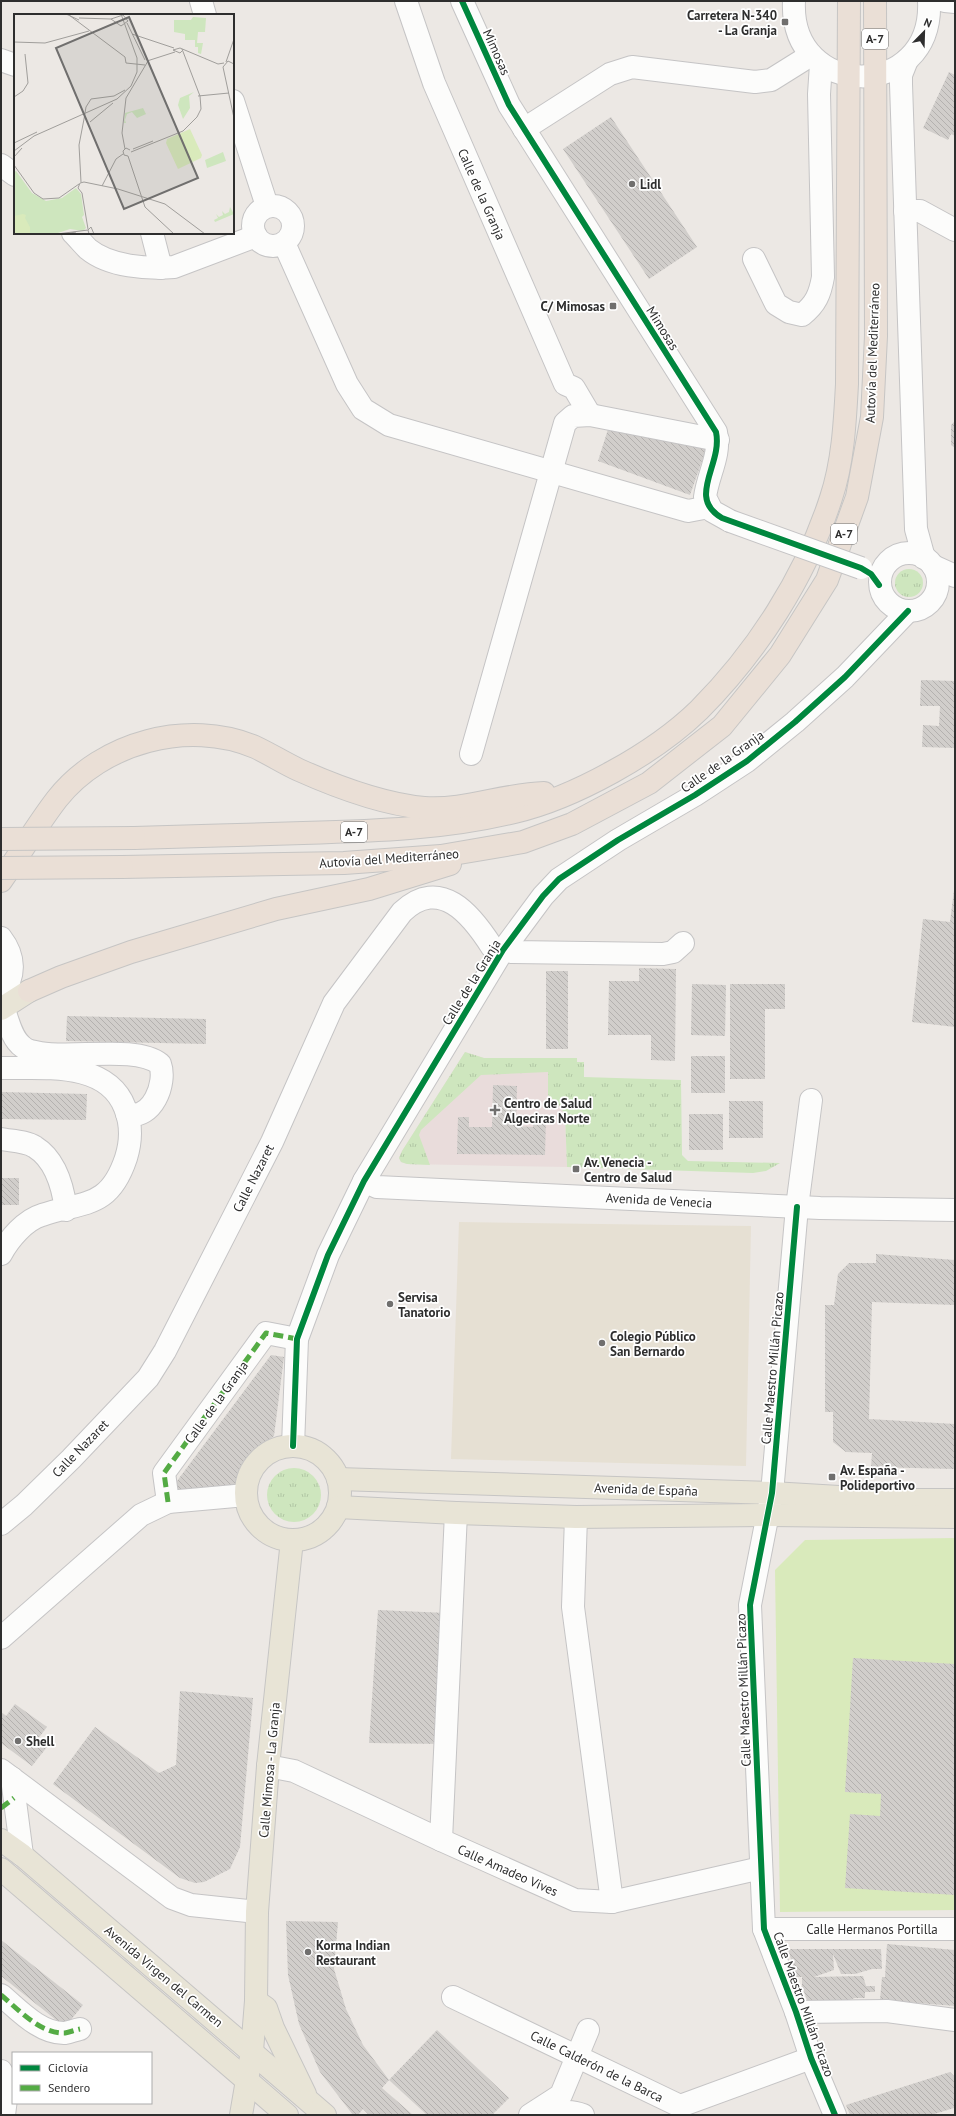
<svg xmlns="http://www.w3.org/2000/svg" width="956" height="2116" font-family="'PT Sans',sans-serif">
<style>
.education{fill:#e6e0d3}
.medical{fill:#e9dcdb}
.grass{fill:url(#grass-tufts)}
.pitch{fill:#d9eabb}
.building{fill:url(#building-back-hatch)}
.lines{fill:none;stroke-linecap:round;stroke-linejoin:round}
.minor-casing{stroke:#c5c4c5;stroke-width:24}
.major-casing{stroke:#c6c5c4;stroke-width:24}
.highway-casing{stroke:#c6c5c4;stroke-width:24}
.minor{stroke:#fcfcfb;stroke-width:22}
.major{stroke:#e8e4d6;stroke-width:22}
.highway{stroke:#eadfd6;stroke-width:22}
.minor-bridge-casing{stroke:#c5c4c5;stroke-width:24;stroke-linecap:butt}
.highway-bridge-casing{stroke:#c6c5c4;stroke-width:24;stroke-linecap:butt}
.minor-bridge{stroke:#fcfcfb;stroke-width:22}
.highway-bridge{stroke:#eadfd6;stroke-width:22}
.quiet{stroke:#54ab44;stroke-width:5;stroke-dasharray:10 5;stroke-linecap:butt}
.cycleway-casing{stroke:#fff;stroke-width:8}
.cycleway{stroke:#00873e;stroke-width:6}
.poi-dot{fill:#706f6e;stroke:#fff;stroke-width:1.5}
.labels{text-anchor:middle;stroke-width:3.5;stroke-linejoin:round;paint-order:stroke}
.shield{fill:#fff;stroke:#6d6d6d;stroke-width:1}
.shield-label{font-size:12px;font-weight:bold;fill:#2e2e2e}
.poi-label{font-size:13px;font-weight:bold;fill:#2e2e2e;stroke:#fff;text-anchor:start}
.street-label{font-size:13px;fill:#2e2e2e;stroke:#fff}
.inset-road{fill:none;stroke:#a09e9b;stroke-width:1}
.view{fill:#706f6e;fill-opacity:0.15;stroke:#706f6e;stroke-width:2}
.inset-edge{fill:none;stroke:#2e2e2e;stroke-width:2}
</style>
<defs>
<pattern id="grass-tufts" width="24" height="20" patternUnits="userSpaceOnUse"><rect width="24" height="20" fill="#cee6be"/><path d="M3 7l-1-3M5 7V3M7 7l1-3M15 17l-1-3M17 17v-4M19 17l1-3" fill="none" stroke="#b1c6a4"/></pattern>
<pattern id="building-back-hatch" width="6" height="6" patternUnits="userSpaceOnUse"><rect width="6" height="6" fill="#d1cecb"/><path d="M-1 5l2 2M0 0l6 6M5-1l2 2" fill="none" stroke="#b4b1af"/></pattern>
</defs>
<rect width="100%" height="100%" fill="#ece8e4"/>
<path class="education" d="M459 1222 751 1226 746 1466 451 1459Z"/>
<path class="medical" d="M465 1052 484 1058H549L548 1095 560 1106 565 1115 567 1167 407 1164 401 1162 399 1158 402 1151Z"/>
<g class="grass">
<circle cx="909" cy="583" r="14"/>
<path d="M465 1052 484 1058H577V1062H584V1077L681 1080 682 1155 688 1161 780 1163 766 1171 753 1173 567 1167 565 1115 560 1106 548 1095V1072L481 1075 421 1130 419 1135 430 1165 407 1164 401 1162 399 1158 402 1151Z"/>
<circle cx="294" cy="1495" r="27"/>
</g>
<path class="pitch" d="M955 1538V1910L780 1912 775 1570 805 1540Z"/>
<g class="building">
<path d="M949 72 955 75V136L951 134 948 140 923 128Z"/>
<path d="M611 117 697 247 649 279 563 149Z"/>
<path d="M955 421V448L951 445V425Z"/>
<path d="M609 426 708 444 690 495 598 461Z"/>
<path d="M921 680 955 681V748L922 747 923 725 939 726 940 706H920Z"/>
<path d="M954 890 955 1027 912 1022 923 919 950 922Z"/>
<path d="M639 968 676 969 675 1061 651 1060V1035H608L609 981H639Z"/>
<rect x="546" y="971" width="22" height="78"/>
<path d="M692 984 726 985 725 1036 691 1035Z"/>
<path d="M730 984H785V1009H765V1079H730Z"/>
<path d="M67 1016 206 1019V1044L66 1041Z"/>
<rect x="691" y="1056" width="34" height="37"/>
<path d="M493 1085 517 1086 516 1126 533 1127V1118H546L545 1155 457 1154 458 1117H469V1127H492Z"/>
<path d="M1 1092 87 1094 86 1120 1 1119Z"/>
<rect x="729" y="1101" width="34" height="37"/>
<rect x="689" y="1114" width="34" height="36"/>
<rect x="1" y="1178" width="18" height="27"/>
<path d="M876 1254 955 1260V1305L872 1302 869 1419 955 1424V1469L871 1467 872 1453 846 1452 833 1442V1412H825V1305H834L838 1274 849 1263H876Z"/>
<path d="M271 1355 284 1357 274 1436 258 1448 244 1465 239 1488 177 1493 174 1485Z"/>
<path d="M378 1610 447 1613 442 1744 369 1743Z"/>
<path d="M853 1658 955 1664V1895L845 1888 850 1814 880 1816 881 1794 845 1792Z"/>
<path d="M180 1691 253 1698 240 1847 230 1869 204 1882 195 1883 180 1878 53 1784 95 1727 159 1773 176 1765Z"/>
<path d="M15 1704 47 1727 37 1740 47 1747 32 1766 1 1743V1712L6 1716Z"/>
<path d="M286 1921 338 1922 334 1969 346 2009 363 2045 389 2080 382 2088 413 2115H369L363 2109 358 2115H353L320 2072 299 2024 288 1975Z"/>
<path d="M1 1940 83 2005 65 2027 1 1976Z"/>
<path d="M887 1944 955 1950V2006L880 2000 882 1977H885Z"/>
<path d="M788 1949H881L882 1969H872L855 1974H841L833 1954 834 1970 814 1977 863 1976 866 1986H875V1992H865V1998H855L843 2002 808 2003 802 1986V1977H796Z"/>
<path d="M437 2030 509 2098 492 2115H427L389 2080Z"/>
<path d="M950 2072 955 2077 954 2108 931 2115H850L846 2105Z"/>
</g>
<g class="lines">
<g class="minor-casing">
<g id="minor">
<path d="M201 1 205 15"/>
<path d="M406 1 434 83 565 384 574 388 590 415"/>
<path d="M462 1 509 105 716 432C721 455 708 474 705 497L712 511 730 521"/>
<path d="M794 1C789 101 934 102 929 1"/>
<path d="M945 1 955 2"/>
<path d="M1 60 15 65"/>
<path d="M907 60 901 75V84L916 529 924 558"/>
<path d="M233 101 267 206"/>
<path d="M524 129 610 74 632 67 755 82 771 80 811 55"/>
<path d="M1 165 15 175"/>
<circle cx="273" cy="226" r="20"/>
<path d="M905 211H920L955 230"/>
<path d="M73 233C78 238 83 244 88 249 110 267 147 269 174 267L256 236"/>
<path d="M152 233 161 268"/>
<path d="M284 243 347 384 363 409 389 425 688 511 709 507"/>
<path d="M754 259 776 304 789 312 802 315C816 304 820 294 823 277L819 94 821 64"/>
<circle cx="909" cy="582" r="29"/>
<path d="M933 566 955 576"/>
<path d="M471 754 565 423 573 416 590 415 718 440"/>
<path d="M1 938C15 956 16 977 1 995"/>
<path d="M1 1001C7 1015 10 1038 23 1047 27 1051 35 1052 40 1053 73 1059 136 1045 160 1064 167 1083 152 1121 127 1114"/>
<path d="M1 1068C42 1069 107 1060 125 1108 132 1125 131 1142 126 1158 109 1209 84 1201 42 1215 25 1220 9 1239 1 1254"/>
<path d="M811 1100 797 1207 772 1493 750 1605 764 1929 796 2012 811 2058 835 2115"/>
<path d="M1 1139C11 1141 26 1141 35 1147 56 1160 63 1187 66 1210"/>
<path d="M364 1181 377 1187 820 1208 955 1210"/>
<path d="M293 1446 297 1339 328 1255 364 1181 503 950 543 896 559 879 618 840 695 795 747 761 795 722 845 677 908 611"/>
<path d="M168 1502 164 1473 266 1333 297 1339"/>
<path d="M576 1517 573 1607 612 1902"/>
<path d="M1 1524 24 1505 71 1459 148 1378 165 1351 272 1142 334 1003 402 912C440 876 471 914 492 947L512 952 663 954 673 952 683 943"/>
<path d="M1 1638 141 1515 168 1502 246 1495"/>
<path d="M268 1766 294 1771 441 1840 575 1900 612 1902 761 1868"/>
<path d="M1 1770 172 1898 191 1905 257 1912"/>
<path d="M12 1778 22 1855"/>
<path d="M441 1840 456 1513"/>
<path d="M764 1929H955"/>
<path d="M1 1995C18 2009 40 2034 65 2033 70 2032 75 2030 80 2029"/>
<path d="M453 1997 680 2106 811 2058"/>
<path d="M796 2012 887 2011 955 2020"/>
<path d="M1 2071 8 2083 4 2115"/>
<path d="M530 2115 561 2095 588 2030"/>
<path d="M557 2115C565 2110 575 2112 583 2115"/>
</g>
</g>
<g class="major-casing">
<g id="major">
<path d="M1 1009 29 991"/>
<circle cx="293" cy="1493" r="47"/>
<path d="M338 1479 772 1493 889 1500H955"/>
<path d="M338 1507 456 1513 576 1517 769 1515 955 1517"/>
<path d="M1 1840 22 1855 325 2115"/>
<path d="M1 1869 287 2115"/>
<path d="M256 2001 266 2008 273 2028 305 2094"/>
<path d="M241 2115 252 2051 256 2001 257 1912 268 1766 292 1540"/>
</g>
</g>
<g class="highway-casing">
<g id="highway">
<path d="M134 838C190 836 247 835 303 833 374 831 445 829 514 812 574 798 655 753 699 710 757 652 806 576 831 498 843 462 845 422 847 384L849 1"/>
<path d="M122 867 344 863 441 856 523 842 572 824 649 783 722 726 780 655 827 580 857 497 872 417 876 336 875 1"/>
<path d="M1 881C20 854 37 825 57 799 102 742 188 719 255 747 270 754 284 763 299 770 337 787 382 804 424 808 465 811 504 794 544 793"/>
<path d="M29 991 61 977 131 952 276 909 369 889 450 864"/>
</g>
</g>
<use href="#minor" class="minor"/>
<use href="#major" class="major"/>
<use href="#highway" class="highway"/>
<g class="minor-bridge-casing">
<path id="minor-bridge" d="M730 521 861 568"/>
</g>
<g class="highway-bridge-casing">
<g id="highway-bridge">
<path d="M1 839 134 838"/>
<path d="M1 868 122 867"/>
</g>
</g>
<use href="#minor-bridge" class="minor-bridge"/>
<use href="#highway-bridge" class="highway-bridge"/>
<g class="quiet">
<path d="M168 1502 164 1473 266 1333 297 1339"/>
<path d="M1 1808 14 1798"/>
<path d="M1 1995C18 2009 40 2034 65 2033 70 2032 75 2030 80 2029"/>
</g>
<g class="cycleway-casing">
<g id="cycleway">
<path d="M462 1 509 105 716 432C723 465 686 497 722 518L861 568 871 574 879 585"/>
<path d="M797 1207 772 1493 750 1605 764 1929 796 2012 811 2058 835 2115"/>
<path d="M293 1446 297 1339 328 1255 364 1181 503 950 543 896 559 879 618 840 695 795 747 761 795 722 845 677 908 611"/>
</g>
</g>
<use href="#cycleway" class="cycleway"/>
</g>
<g class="poi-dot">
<rect x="781" y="18" width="8" height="8" rx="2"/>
<circle cx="632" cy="184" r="4"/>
<rect x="609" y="302" width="8" height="8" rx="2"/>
<path d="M493 1104h4v4h4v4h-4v4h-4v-4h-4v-4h4z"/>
<rect x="572" y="1165" width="8" height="8" rx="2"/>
<circle cx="390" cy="1304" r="4"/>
<circle cx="602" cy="1343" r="4"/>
<rect x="828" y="1473" width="8" height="8" rx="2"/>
<circle cx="18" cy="1741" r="4"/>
<circle cx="308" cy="1952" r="4"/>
</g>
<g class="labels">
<g class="shield">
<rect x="862" y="29" width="26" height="20" rx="3"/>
<rect x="831" y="524" width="26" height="20" rx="3"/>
<rect x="341" y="822" width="26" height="20" rx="3"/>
</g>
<g class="shield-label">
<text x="875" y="43">A-7</text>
<text x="844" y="538">A-7</text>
<text x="354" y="836">A-7</text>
</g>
<g class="poi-label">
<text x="777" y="20" text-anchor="end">Carretera N-340<tspan x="777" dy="15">- La Granja</tspan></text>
<text x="640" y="189">Lidl</text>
<text x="605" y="311" text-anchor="end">C/ Mimosas</text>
<text x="504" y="1108">Centro de Salud<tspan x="504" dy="15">Algeciras Norte</tspan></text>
<text x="584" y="1167">Av. Venecia -<tspan x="584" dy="15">Centro de Salud</tspan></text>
<text x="398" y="1302">Servisa<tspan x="398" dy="15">Tanatorio</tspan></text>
<text x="610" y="1341">Colegio Público<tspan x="610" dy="15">San Bernardo</tspan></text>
<text x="840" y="1475">Av. España -<tspan x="840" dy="15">Polideportivo</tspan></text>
<text x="26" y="1746">Shell</text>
<text x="316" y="1950">Korma Indian<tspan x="316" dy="15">Restaurant</tspan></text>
</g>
<g class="street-label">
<text transform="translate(497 52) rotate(66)" y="5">Mimosas</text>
<text transform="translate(482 194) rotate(66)" y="5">Calle de la Granja</text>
<text transform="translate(663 328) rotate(58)" y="5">Mimosas</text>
<text transform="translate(872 353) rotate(-88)" y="5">Autovía del Mediterráneo</text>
<text transform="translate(722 761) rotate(-35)" y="5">Calle de la Granja</text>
<text transform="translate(389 858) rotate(-4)" y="5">Autovía del Mediterráneo</text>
<text transform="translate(471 982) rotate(-58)" y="5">Calle de la Granja</text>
<text transform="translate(253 1178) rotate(-63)" y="5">Calle Nazaret</text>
<text transform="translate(659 1200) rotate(3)" y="5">Avenida de Venecia</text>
<text transform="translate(772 1368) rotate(-85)" y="5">Calle Maestro Millán Picazo</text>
<text transform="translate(216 1402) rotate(-54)" y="5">Calle de la Granja</text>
<text transform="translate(80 1448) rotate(-46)" y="5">Calle Nazaret</text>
<text transform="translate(646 1489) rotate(2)" y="5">Avenida de España</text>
<text transform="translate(743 1690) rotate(-92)" y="5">Calle Maestro Millán Picazo</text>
<text transform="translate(269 1770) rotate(-85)" y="5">Calle Mimosa - La Granja</text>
<text transform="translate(508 1870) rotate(24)" y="5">Calle Amadeo Vives</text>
<text x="872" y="1934">Calle Hermanos Portilla</text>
<text transform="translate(164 1976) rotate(40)" y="5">Avenida Virgen del Carmen</text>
<text transform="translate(804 2004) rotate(70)" y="5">Calle Maestro Millán Picazo</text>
<text transform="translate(597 2066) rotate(26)" y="5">Calle Calderón de la Barca</text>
</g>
</g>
<g transform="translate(14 14)">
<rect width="220" height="220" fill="#ece8e4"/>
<path d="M180 78 175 82 176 94 169 105 164 91 166 84ZM129 94 132 100 139 97 123 104 118 98 113 100 111 106 112 109H110L111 99ZM2 157 18 179 32 187 48 184 62 174 67 180 70 201 68 203 72 214 69 217 56 215 41 220H0V158Z" fill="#cee6be"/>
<path d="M179 3 192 4 191 18H184L183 29H189L187 40 184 39V33H181V26H171V20L160 18V6H177ZM209 138 212 147 193 154 191 146ZM216 193 220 200 201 208 200 206 204 204 202 200 205 203 209 201 208 197 211 200 215 198Z" fill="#cee6be"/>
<path d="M176 115 188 141 187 144 164 155 152 129 153 125ZM9 200 12 201 11 204 16 213V220H0V202Z" fill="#d9eabb"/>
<path class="inset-road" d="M52 0 65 6M55 1 111 43 112 49 131 51M65 4 97 5 107 12 114 7 109 1 97 5M113 9 131 46M118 20 160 34M0 28 31 29 75 17M168 37 166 39 159 36 166 34 204 50 210 49M133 47 161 38M212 48 220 25M220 50 214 47 209 53 220 104M184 82 215 79M0 83 9 77 14 69 11 40M70 105 72 93 77 85 100 82 111 76M76 108 99 89M0 129 23 118M111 135 108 119 112 84 134 47M119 135 139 127M0 137 20 122 103 85 117 72 123 58V44L107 0M117 138 169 117 183 103 187 95 186 82 168 35M114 142 131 193 160 220M114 142 110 141 109 137 112 134 116 136M0 143 8 134M0 151 20 179 29 185 45 184 65 170M67 168 65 131 70 105M88 172 102 145 109 140M64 174 66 169 70 168 104 175 151 190 191 220M64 174 68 179 74 215M43 220 74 216M49 220 62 218M75 220 74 216 77 213 80 220"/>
<path class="view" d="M115 3 184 164 110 195 42 34Z"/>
<rect width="220" height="220" class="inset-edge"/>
</g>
<rect width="956" height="2116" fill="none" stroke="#2e2e2e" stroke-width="4"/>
<rect x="12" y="2052" width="140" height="52" fill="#ffffff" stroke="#ababab"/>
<rect x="20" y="2065" width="20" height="6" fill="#00873e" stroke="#ababab"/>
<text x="48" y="2072" font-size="12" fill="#2e2e2e">Ciclovía</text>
<rect x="20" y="2085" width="20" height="6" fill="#54ab44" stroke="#ababab"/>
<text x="48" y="2092" font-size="12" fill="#2e2e2e">Sendero</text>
<g transform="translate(924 32) rotate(23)" stroke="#ffffff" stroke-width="3" paint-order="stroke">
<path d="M0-3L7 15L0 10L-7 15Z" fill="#2e2e2e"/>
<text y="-6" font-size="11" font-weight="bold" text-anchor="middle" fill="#2e2e2e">N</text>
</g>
</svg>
